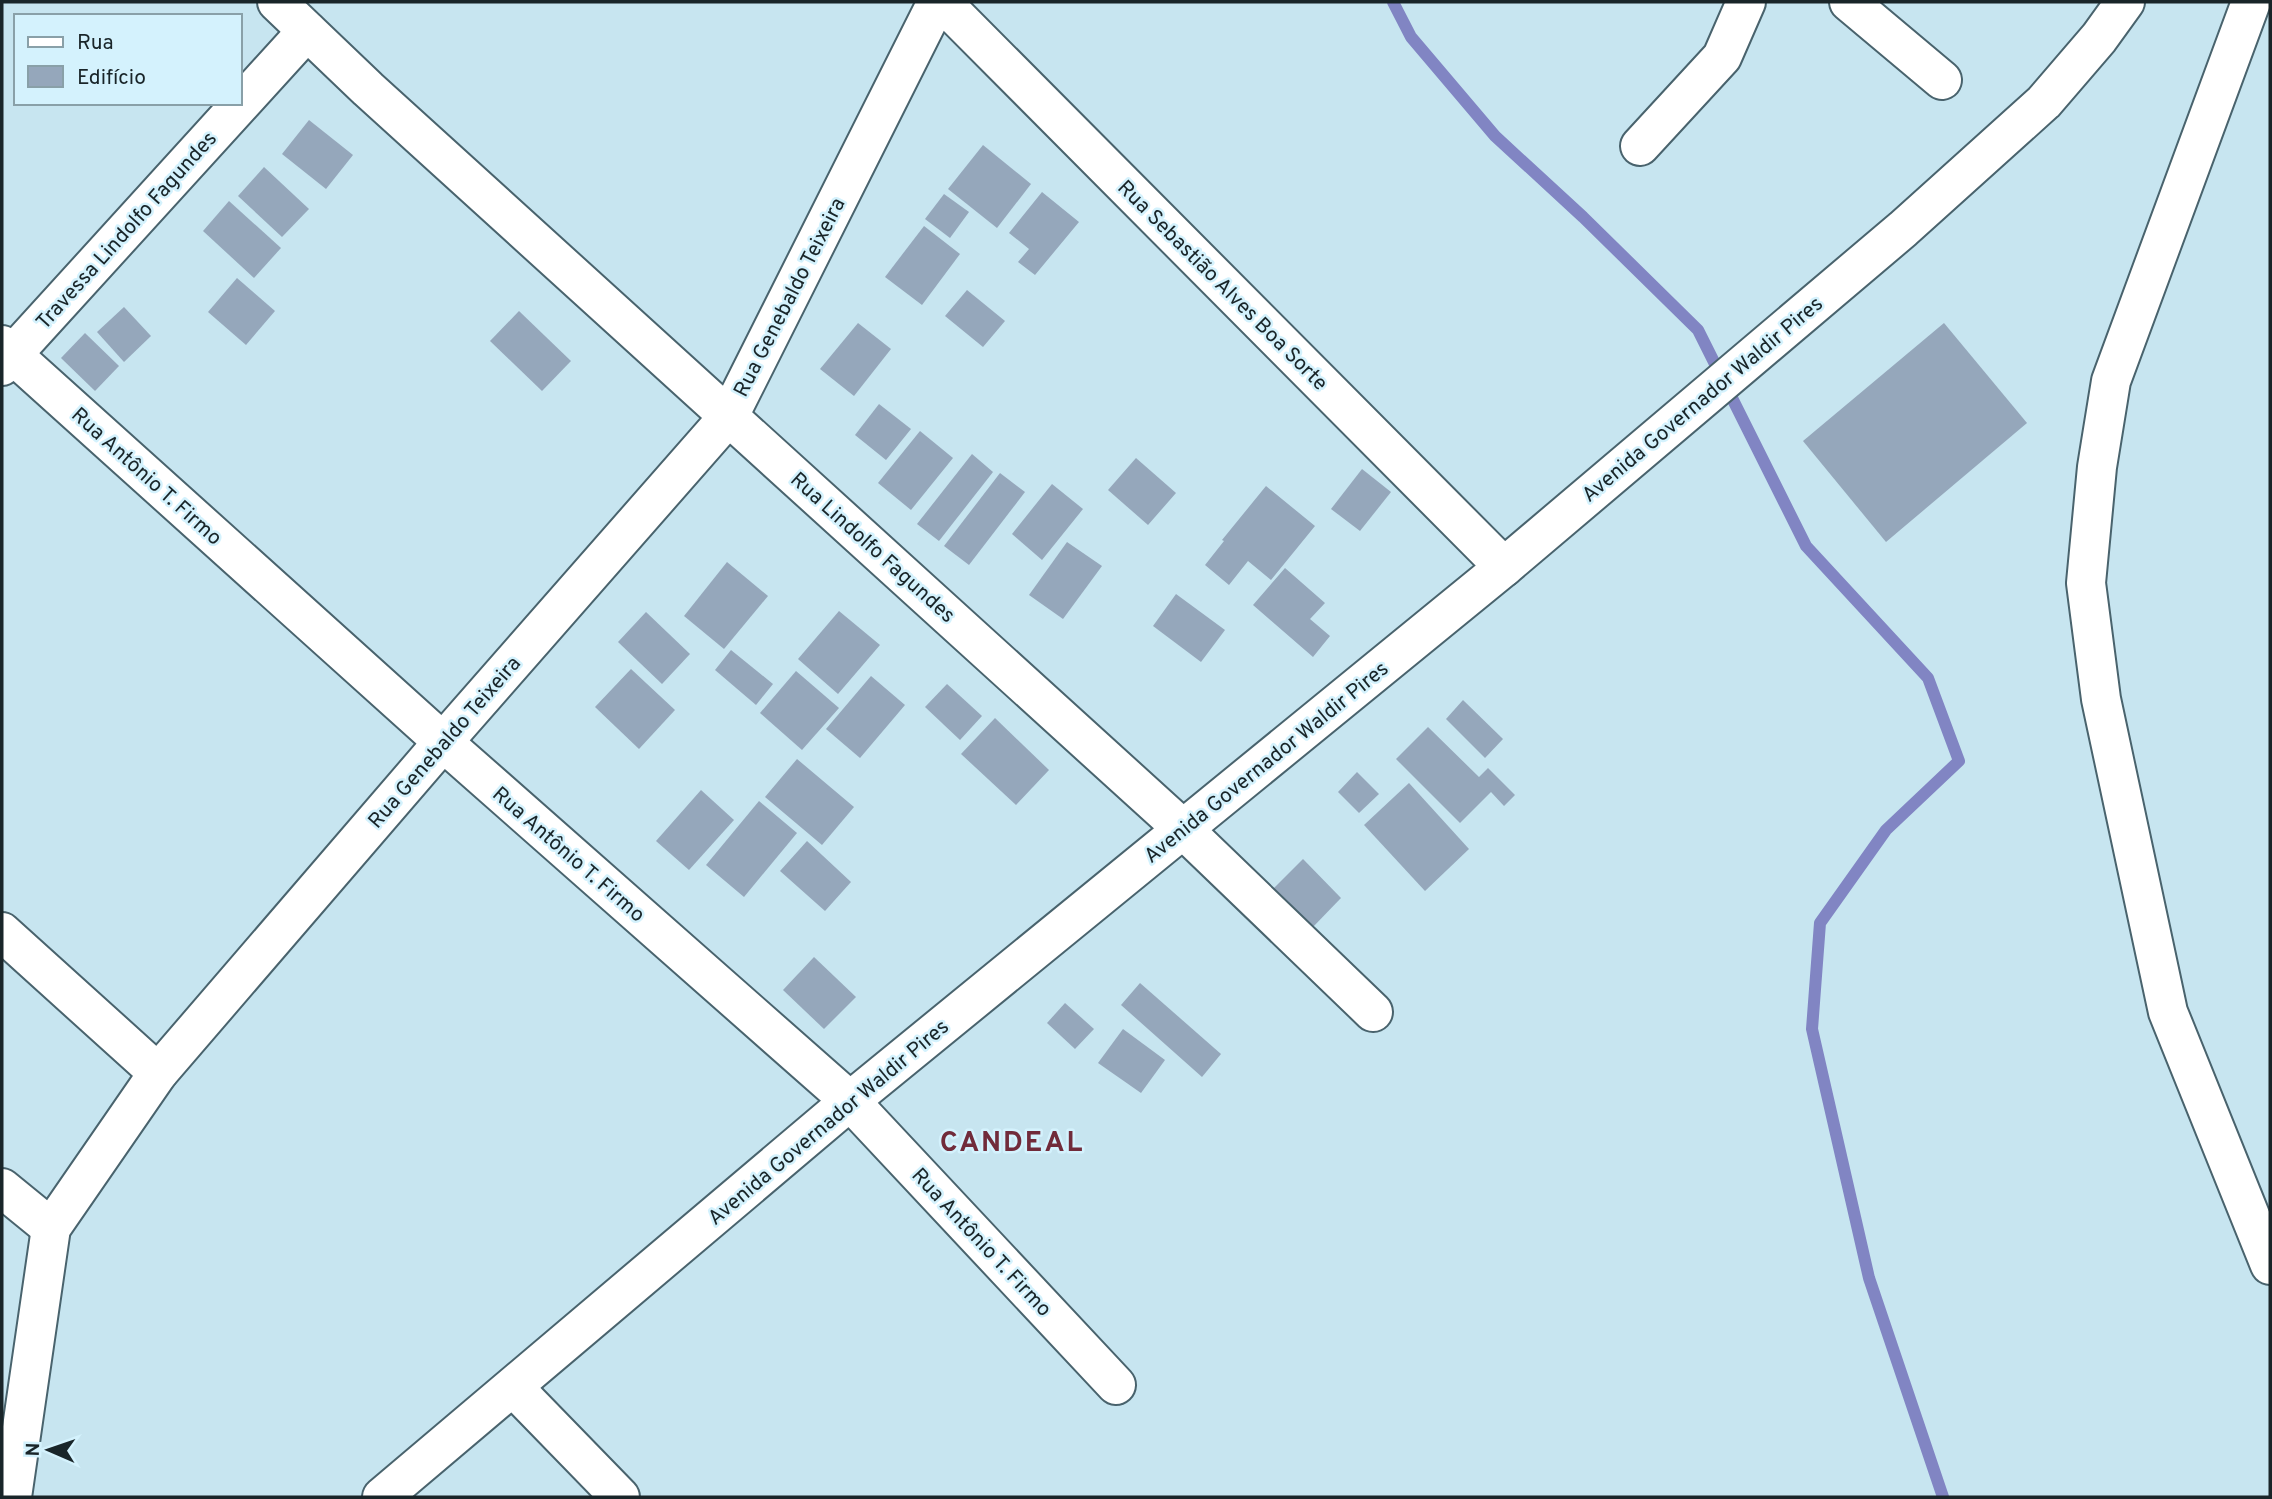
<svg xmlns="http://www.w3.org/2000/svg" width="2272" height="1499" font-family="Overpass,sans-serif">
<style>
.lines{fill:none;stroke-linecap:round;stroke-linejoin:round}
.stream{stroke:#8185c3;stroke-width:12}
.building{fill:#95a7bb}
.minor-casing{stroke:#49636d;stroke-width:42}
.major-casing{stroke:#49636d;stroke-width:42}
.minor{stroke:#fff;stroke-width:38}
.major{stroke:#fff;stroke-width:38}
.labels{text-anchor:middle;stroke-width:5;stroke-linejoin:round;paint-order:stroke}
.street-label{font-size:21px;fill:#192529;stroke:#d4f2fd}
.district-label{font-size:28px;font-weight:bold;letter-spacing:2px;fill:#712b3a;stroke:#d4f2fd}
</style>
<rect width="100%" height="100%" fill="#c7e5f0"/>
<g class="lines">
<path class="stream" d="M1393 2 1411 37 1495 136 1583 217 1698 330 1806 546 1928 678 1959 761 1886 830 1820 923 1812 1029 1869 1278 1943 1497"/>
</g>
<g class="building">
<path d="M309 120 353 155 326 189 282 154Z"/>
<path d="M983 145 1031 184 997 228 948 189Z"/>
<path d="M264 167 309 209 282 237 238 196Z"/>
<path d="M1042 192 1079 222 1035 275 1018 262 1029 249 1009 233Z"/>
<path d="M944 194 969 212 950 238 925 219Z"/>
<path d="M229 201 281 248 254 278 203 231Z"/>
<path d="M924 226 960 254 922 305 885 277Z"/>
<path d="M237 278 275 311 246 345 208 312Z"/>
<path d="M967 290 1005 321 983 347 945 316Z"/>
<path d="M124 307 151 336 124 362 97 332Z"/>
<path d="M519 311 571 361 542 391 490 341Z"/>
<path d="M858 323 891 349 854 396 820 369Z"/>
<path d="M1944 323 2027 423 1886 542 1803 441Z"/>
<path d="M85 333 119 366 95 391 61 358Z"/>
<path d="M879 404 911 429 886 460 855 435Z"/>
<path d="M920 431 953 458 911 510 878 483Z"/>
<path d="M972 454 993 472 939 541 917 524Z"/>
<path d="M1136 458 1176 493 1148 525 1108 490Z"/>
<path d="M1362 469 1391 492 1360 531 1331 509Z"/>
<path d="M1000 473 1025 492 969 565 944 546Z"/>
<path d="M1052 484 1083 509 1042 560 1012 534Z"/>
<path d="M1266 486 1315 526 1271 580 1248 561 1229 585 1205 565 1224 541 1222 540Z"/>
<path d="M1067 542 1102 566 1063 619 1029 595Z"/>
<path d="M727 562 768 596 724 649 684 616Z"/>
<path d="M1285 568 1325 603 1310 619 1330 636 1313 657 1253 605Z"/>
<path d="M1176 594 1225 630 1201 662 1153 626Z"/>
<path d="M839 611 880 645 838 694 798 659Z"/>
<path d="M646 612 690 654 662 684 618 642Z"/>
<path d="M731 650 773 684 756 705 715 670Z"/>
<path d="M631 669 675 710 639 749 595 707Z"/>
<path d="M796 671 839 708 802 750 760 713Z"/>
<path d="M871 676 905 705 860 758 826 729Z"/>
<path d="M947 684 982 716 960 740 925 707Z"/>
<path d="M1463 700 1503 739 1485 758 1446 719Z"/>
<path d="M995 718 1049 770 1016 805 961 754Z"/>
<path d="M1428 727 1479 777 1488 768 1515 795 1504 806 1491 792 1460 823 1396 759Z"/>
<path d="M797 759 854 807 822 845 765 797Z"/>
<path d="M1357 772 1379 794 1359 813 1338 792Z"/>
<path d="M1409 783 1469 849 1425 891 1364 825Z"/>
<path d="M701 790 734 820 689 870 656 841Z"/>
<path d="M759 801 797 833 744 897 706 865Z"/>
<path d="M807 841 851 882 825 911 780 871Z"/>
<path d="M1303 859 1341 898 1312 928 1273 889Z"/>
<path d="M814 957 856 997 824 1029 783 990Z"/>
<path d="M1140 983 1221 1054 1202 1077 1121 1005Z"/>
<path d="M1065 1003 1094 1029 1075 1049 1047 1023Z"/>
<path d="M1123 1029 1165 1060 1141 1093 1098 1063Z"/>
</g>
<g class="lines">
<g class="minor-casing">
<g id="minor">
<path d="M277 2 368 89 1184 830 1373 1012"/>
<path d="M942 2 1504 567"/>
<path d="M1849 2 1942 80"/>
<path d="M2251 2 2111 381 2097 467 2086 583 2101 699 2168 1012 2270 1265"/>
<path d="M1640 146 1722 57 1746 2"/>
<path d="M2 345 443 742 850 1101 1116 1385"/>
<path d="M2 366 307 31"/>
<path d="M2 932 158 1073"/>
<path d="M2 1188 51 1228"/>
<path d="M514 1388 620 1497"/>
<path d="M12 1497 51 1228 158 1073 443 742 729 416 937 2"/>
</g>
</g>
<g class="major-casing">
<path id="major" d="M382 1497 850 1101 1504 567 1903 229 2044 102 2099 38 2125 2"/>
</g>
<use href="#minor" class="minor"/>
<use href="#major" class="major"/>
</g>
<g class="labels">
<g class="street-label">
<text transform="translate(126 230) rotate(-48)" y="7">Travessa Lindolfo Fagundes</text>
<text transform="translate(1223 285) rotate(45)" y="7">Rua Sebastião Alves Boa Sorte</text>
<text transform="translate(789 297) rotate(-63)" y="7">Rua Genebaldo Teixeira</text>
<text transform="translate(1702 399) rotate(-40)" y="7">Avenida Governador Waldir Pires</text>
<text transform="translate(147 476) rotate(42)" y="7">Rua Antônio T. Firmo</text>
<text transform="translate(873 547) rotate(42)" y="7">Rua Lindolfo Fagundes</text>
<text transform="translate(444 742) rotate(-49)" y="7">Rua Genebaldo Teixeira</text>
<text transform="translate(1266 762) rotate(-39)" y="7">Avenida Governador Waldir Pires</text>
<text transform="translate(569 854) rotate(41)" y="7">Rua Antônio T. Firmo</text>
<text transform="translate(828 1122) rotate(-40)" y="7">Avenida Governador Waldir Pires</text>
<text transform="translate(982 1242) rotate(47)" y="7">Rua Antônio T. Firmo</text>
</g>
<g class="district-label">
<text x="1012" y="1151">CANDEAL</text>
</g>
</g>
<rect width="2272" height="1499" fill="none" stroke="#192529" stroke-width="7"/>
<rect x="14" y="14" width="228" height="91" fill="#d4f2fd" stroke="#89a0a8" stroke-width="2"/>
<rect x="28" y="37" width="35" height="10" fill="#ffffff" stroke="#89a0a8" stroke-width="2"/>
<text x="77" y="49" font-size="21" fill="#192529">Rua</text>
<rect x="28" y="66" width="35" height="21" fill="#95a7bb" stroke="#89a0a8" stroke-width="2"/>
<text x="77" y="84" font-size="21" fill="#192529">Edifício</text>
<g transform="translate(49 1450) rotate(272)" stroke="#d4f2fd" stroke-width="5" paint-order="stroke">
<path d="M0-5L12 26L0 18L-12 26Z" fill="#192529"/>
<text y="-10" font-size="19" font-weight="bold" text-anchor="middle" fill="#192529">N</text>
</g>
</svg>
